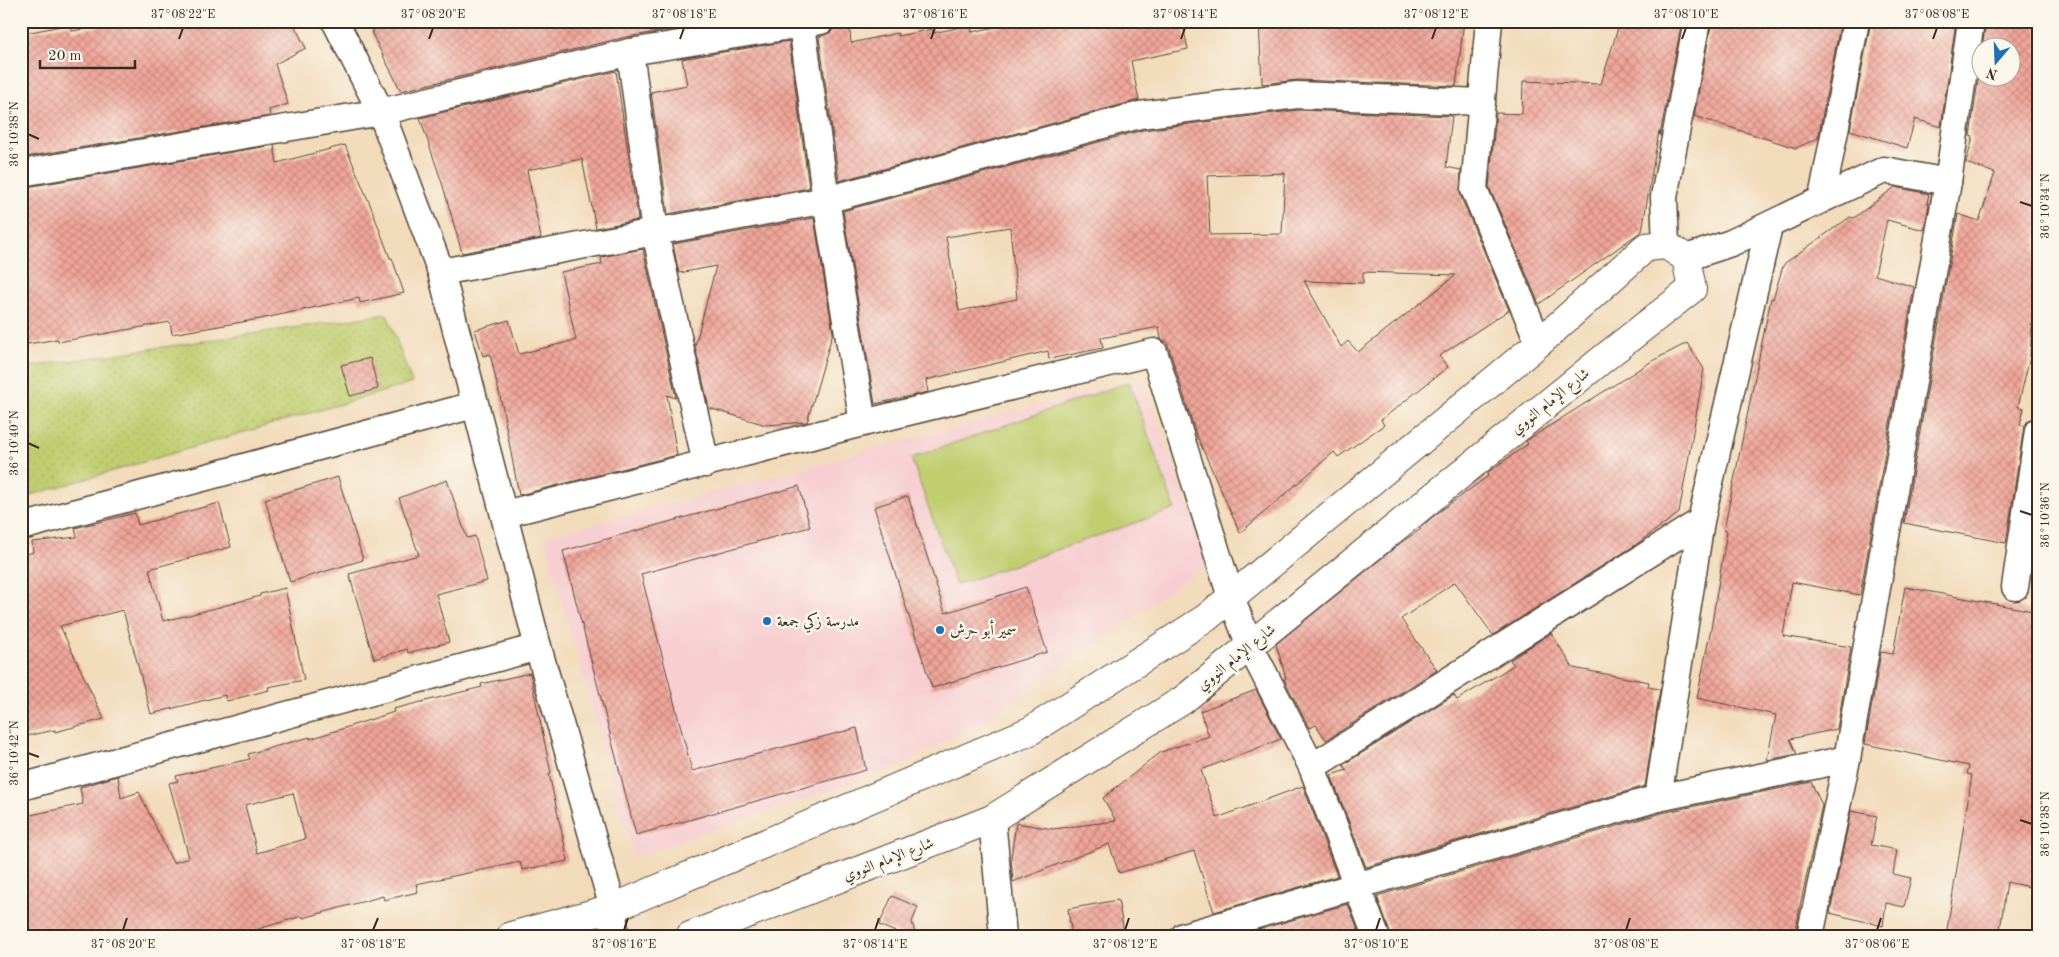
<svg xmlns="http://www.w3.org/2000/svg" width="2059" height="957" font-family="'Old Standard TT',Amiri,serif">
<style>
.built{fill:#f7cfd2}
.grass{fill:#c0ce70;stroke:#7e7c47}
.park{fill:url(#park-dots);stroke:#7e7c47}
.building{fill:url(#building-cross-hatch);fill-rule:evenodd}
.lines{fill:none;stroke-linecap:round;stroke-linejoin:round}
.minor-casing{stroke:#564536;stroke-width:29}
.tertiary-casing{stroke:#564536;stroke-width:30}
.minor{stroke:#fff;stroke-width:26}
.tertiary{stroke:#fff;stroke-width:28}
.ticks{fill:none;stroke:#3b2a1e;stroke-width:2}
.poi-dot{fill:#1f6fb2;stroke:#fbf7ec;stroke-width:2}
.labels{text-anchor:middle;stroke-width:5;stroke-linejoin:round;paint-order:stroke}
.street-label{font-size:15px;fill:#3b2a1e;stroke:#fbf7ec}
.poi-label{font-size:15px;fill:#3b2a1e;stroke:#fbf7ec;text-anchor:start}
.neatline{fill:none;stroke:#3b2a1e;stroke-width:2}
.ticks-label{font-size:12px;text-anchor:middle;fill:#3b2a1e}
</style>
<defs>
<pattern id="park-dots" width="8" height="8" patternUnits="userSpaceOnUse" patternTransform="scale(1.25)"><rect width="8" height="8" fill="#c0ce70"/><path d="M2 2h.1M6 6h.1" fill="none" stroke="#a6b161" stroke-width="1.8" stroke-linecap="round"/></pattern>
<pattern id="building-cross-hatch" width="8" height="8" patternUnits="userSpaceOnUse" patternTransform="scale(1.25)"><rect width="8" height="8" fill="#f1a59a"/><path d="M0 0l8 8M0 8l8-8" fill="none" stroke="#c4877d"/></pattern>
</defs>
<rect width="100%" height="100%" fill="#fbf7ec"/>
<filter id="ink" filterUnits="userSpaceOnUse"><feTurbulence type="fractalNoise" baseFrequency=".02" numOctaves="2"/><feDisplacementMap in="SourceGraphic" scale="10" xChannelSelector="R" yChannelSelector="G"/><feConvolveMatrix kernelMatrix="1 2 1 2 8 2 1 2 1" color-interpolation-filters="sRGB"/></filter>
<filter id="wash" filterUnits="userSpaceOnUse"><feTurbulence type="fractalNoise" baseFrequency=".0096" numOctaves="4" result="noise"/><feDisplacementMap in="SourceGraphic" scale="20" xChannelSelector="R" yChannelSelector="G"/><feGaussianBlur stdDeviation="1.12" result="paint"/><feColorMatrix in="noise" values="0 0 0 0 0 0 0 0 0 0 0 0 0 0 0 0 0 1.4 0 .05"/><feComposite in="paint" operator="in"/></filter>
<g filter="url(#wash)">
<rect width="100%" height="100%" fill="#f2dbbb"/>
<path class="built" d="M1141 378 1210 563 984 721 891 770 634 857 544 537Z"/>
<path class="grass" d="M1129 382 1175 509 956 585 911 458Z"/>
<path class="park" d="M387 314 412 383 21 498V368Z"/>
<g id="blocks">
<g class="building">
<path d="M132 21H292L306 48 275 64 288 104 269 110 270 116 25 157 21 131V34L71 24 72 31Z"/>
<path d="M368 21H726L626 37 401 91 371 32H374Z"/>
<path d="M836 21H849L851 43 898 33V36L932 29 933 33 971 25 972 32 1022 21H1182L1188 49 1131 61 1139 100 839 181 819 37 831 32 835 27Z"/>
<path d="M1259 21H1464L1456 86 1298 80 1262 84Z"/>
<path d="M1620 21H1682L1660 135 1659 131 1642 231 1539 304 1489 187 1496 113 1522 114 1523 81 1601 84Z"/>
<path d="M1712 21H1841L1818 138 1796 148 1694 116Z"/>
<path d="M1871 21H1930L1955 28 1941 127 1915 119 1907 148 1850 130Z"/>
<path d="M1986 21H2022L2038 27V222L2030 356 2018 407 2024 408 2020 425 2024 426 2006 543 1904 523 1958 214 1979 221 1995 173 1966 163 1973 137 1970 136 1982 54V78H2012V48H1982Z"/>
<path d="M789 41 809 188 668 214 651 92 687 85 682 59Z"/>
<path d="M616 71 638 220 596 228 582 159 527 170 541 238 462 253 443 186 420 118Z"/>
<path d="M1298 110 1452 116 1446 167 1461 170 1460 195 1509 310 1439 356 1448 367 1381 420 1384 425 1338 457 1334 452 1240 533 1196 434 1167 342 1161 339 1159 327 1101 338 1103 348 1049 359 1048 351 926 380 928 392 875 404 843 211 1143 130ZM1285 173 1282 234 1210 235 1207 176ZM1010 227 1017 299 959 311 946 237ZM1363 272 1456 275 1358 352 1348 341 1341 347 1304 281 1363 283Z"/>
<path d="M274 145 277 163 345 145 371 207 390 258H392L404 293 360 303 359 298 260 319 172 334 170 322 58 342V339L21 345V188Z"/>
<path d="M1895 187 1929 194 1927 203 1929 204 1924 230 1887 220 1875 275 1914 287 1860 595 1792 582 1783 636 1851 647 1837 729 1790 739 1797 754 1767 760 1776 715 1697 698 1712 623 1727 531 1724 530 1771 298 1773 299 1783 266 1785 263 1850 217 1854 218Z"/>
<path d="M814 218 833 332 807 422 766 425 709 408 695 346 716 266 679 273 673 244Z"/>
<path d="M643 249 676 398 667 395 677 455 519 495 502 405 490 354 483 356 475 330 509 320 519 354 576 340 561 272 602 264 601 257Z"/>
<path d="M1687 343 1704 369 1679 513 1634 546 1493 635 1455 582 1401 619 1437 670 1326 740 1316 725 1309 728 1284 679 1286 678 1276 644 1403 541 1421 529 1420 528 1435 515 1488 476 1487 473 1491 470 1528 444 1526 441 1529 439 1652 361Z"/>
<path d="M370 358 378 389 350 396 341 365Z"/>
<path d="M338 477 363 560 290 582 265 499Z"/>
<path d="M447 480 467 538 475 536 487 581 436 594 449 642 408 653 407 649 374 659 349 574 419 555 399 498Z"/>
<path d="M799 486 810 527 641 574 692 771 857 728 866 770 636 835 563 551Z"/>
<path d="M908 496 945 613 1026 587 1047 652 932 688 874 507Z"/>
<path d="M219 503 231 547 149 569 163 621 193 614 260 596V594L285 588 304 680 268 687 269 690 227 701 225 695 151 714 123 610 60 626 104 719 55 732V730L21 737V556L33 552 32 542 77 537 75 528 135 513 138 525Z"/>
<path d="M1905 587 2038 612V889L2007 882 1999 936H1946L1972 775 1967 774 1969 766 1865 744 1881 652 1893 654Z"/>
<path d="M1551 633 1573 668 1649 682 1648 687 1660 689 1645 786 1366 867 1331 775 1347 770 1343 765 1454 695 1457 700 1514 665 1510 660Z"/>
<path d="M530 673 551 773 549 774 568 861 522 870 520 862 416 884 418 892 384 900 383 896 303 918 302 916 235 936H21V817L83 804 80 787 118 776 121 798 139 792 173 863 189 858 169 783 178 781 176 776 250 759 248 754 310 737V739L394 712 393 709 482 687 481 684ZM293 793 305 839 257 853 245 805Z"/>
<path d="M1256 690 1281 739 1201 770 1217 818 1303 786 1337 876 1214 912 1194 851 1119 873 1109 844 1013 882 1011 857 1016 823 1053 829 1116 821 1103 798 1161 752 1209 736 1200 711Z"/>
<path d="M1811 782 1822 805 1800 906 1795 936H1391L1377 896 1662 813Z"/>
<path d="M1851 811 1877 816 1871 845 1897 850 1893 874 1911 878 1904 907 1886 903 1883 926 1830 913Z"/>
<path d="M892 896 918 907 912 922 916 936H905L879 925Z"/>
<path d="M1118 900 1125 936H1072L1068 909Z"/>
<path d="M1348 904 1360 936H1256L1254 931Z"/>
</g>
</g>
</g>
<g filter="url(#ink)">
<use href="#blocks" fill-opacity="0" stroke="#564536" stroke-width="1"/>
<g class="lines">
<g class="minor-casing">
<g id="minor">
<path d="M335 21 381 112 441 272 538 647 613 908 615 936"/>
<path d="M1489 21 1474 189 1539 343"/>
<path d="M802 25 826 200 863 423"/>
<path d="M630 52 655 232 706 464"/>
<path d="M21 173 381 112 630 52 821 21"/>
<path d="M1822 198 1856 21"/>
<path d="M1666 245 1664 197 1697 21"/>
<path d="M1686 258 1731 243 1884 170 1948 182"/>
<path d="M441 272 826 200 1140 115 1297 95 1482 102"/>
<path d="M505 514 863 423 1154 352 1231 597 1250 646 1312 767 1376 936"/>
<path d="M21 527 474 405"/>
<path d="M2015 587 2038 431"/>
<path d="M1312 767 1701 521"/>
<path d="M21 787 538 647"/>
<path d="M1658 798 1701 521 1769 226"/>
<path d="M992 819 1003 936"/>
<path d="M1184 936 1658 798 1847 759"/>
<path d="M1810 936 1847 759 1948 182 1971 21"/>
</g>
</g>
<g class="tertiary-casing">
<path id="tertiary" d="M511 936 613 908 1030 731 1206 618 1539 343 1646 247 1666 245 1686 258 1692 289 1604 358 1183 700 992 819 690 936"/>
</g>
<use href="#minor" class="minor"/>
<use href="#tertiary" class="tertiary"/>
</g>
</g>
<path class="ticks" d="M179 39 183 28M429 39 433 28M680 39 684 28M931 39 935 28M1181 39 1185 28M1432 39 1436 28M1682 39 1686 28M1933 39 1937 28M28 134 39 139M2020 202 2032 206M28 443 39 448M2020 511 2032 515M28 753 39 757M2020 820 2032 824M123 930 127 918M373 930 378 918M624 930 628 918M875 930 879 918M1125 930 1129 918M1376 930 1380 918M1626 930 1630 918M1877 930 1881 918"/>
<g class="poi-dot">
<circle cx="767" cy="621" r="5"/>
<circle cx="940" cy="630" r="5"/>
</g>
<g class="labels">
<g class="street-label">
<text transform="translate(1550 401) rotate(-39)" y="5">شارع الإمام النووي</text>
<text transform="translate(1236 657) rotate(-39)" y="5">شارع الإمام النووي</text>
<text transform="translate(888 859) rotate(-21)" y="5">شارع الإمام النووي</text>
</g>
<g class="poi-label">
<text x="777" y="626">مدرسة زكي جمعة</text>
<text x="950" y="635">سمير أبو حرش</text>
</g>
</g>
<rect width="2059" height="957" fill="none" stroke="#fbf7ec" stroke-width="55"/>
<g transform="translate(1996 62) rotate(199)"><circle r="24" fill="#fbf7ec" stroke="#aea59a"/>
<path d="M0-4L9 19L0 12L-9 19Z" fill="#1f6fb2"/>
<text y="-8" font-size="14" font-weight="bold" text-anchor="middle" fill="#3b2a1e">N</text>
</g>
<path d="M40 60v8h95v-8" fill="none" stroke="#3b2a1e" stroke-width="2.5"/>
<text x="48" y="60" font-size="15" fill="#3b2a1e" stroke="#fbf7ec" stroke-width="4" paint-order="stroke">20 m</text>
<rect x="28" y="28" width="2004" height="902" class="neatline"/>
<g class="ticks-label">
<text x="183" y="18">37°08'22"E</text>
<text x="433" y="18">37°08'20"E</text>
<text x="684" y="18">37°08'18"E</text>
<text x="935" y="18">37°08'16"E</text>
<text x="1185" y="18">37°08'14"E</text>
<text x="1436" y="18">37°08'12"E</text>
<text x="1686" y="18">37°08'10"E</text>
<text x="1937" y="18">37°08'08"E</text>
<text transform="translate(14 134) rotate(-90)" y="4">36°10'38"N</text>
<text transform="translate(2045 206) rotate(-90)" y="4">36°10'34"N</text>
<text transform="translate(14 443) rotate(-90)" y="4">36°10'40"N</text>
<text transform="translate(2045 515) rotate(-90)" y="4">36°10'36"N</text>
<text transform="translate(14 753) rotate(-90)" y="4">36°10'42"N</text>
<text transform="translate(2045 824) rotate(-90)" y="4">36°10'38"N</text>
<text x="123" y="948">37°08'20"E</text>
<text x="373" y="948">37°08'18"E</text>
<text x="624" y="948">37°08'16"E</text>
<text x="875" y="948">37°08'14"E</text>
<text x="1125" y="948">37°08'12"E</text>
<text x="1376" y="948">37°08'10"E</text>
<text x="1626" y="948">37°08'08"E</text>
<text x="1877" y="948">37°08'06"E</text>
</g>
</svg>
